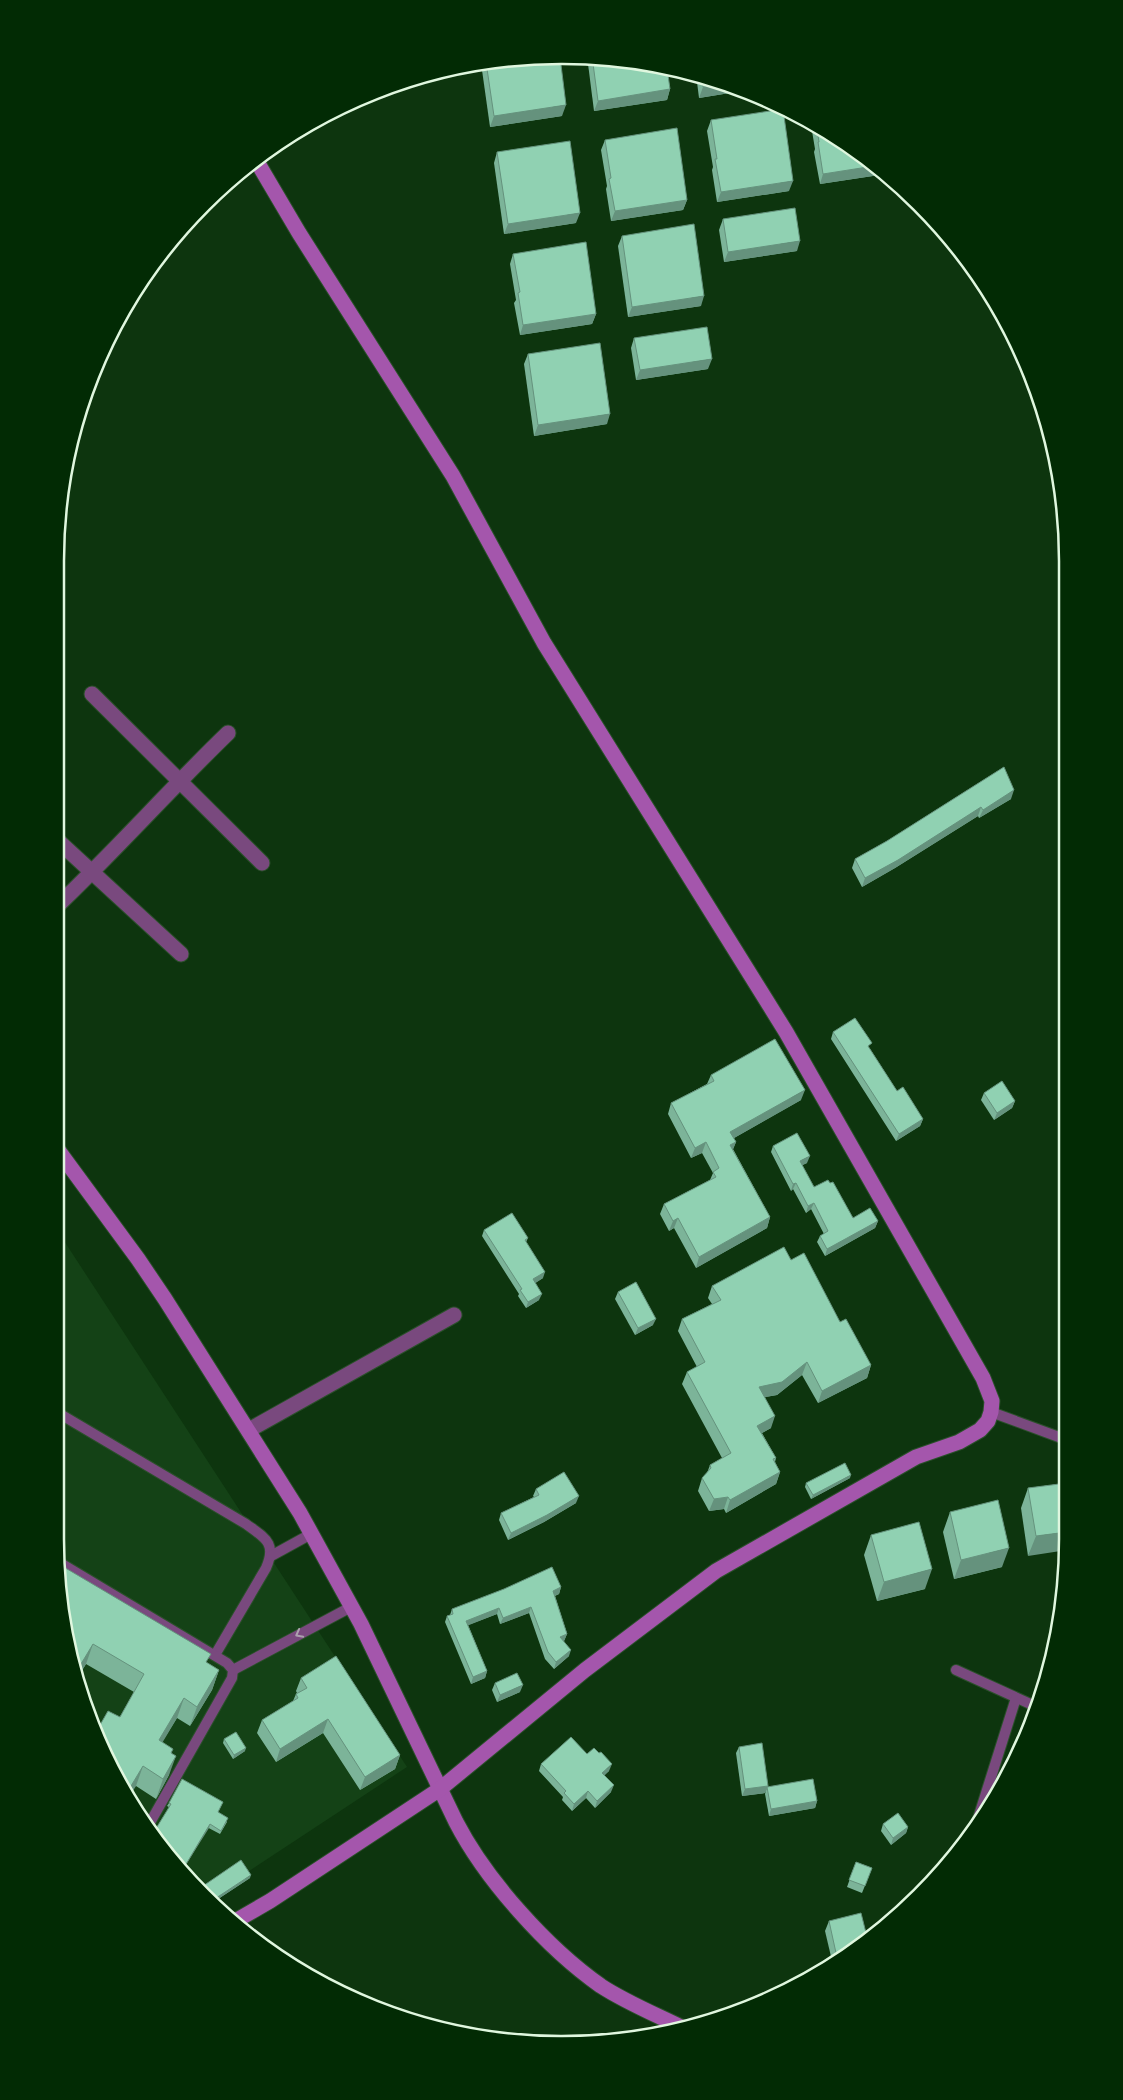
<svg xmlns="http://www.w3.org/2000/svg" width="1123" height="2100" font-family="Mulish,sans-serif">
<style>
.built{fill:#144216}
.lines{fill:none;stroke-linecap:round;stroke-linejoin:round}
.lane-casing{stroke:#2b502b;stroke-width:12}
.street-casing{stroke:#2b502b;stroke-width:17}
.secondary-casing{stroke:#2b502b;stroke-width:17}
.lane{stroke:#79497e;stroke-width:10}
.street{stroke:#79497e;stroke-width:15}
.secondary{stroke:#a456ac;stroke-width:15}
.wall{fill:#7cb499}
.shaded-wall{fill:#65927d}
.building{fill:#90d1b2;stroke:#65927d}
.oneway{stroke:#aca0ae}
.rim{fill:none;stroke:#e0f7df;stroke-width:2.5}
</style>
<rect width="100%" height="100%" fill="#0d350e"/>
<path class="built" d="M55 1227 407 1767 208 1898 160 1847 123 1791 82 1702 65 1637 55 1538Z"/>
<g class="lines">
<g class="lane-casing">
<g id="lane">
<path d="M55 1411 246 1524C265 1538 277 1543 266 1568L215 1655"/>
<path d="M991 1412 1067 1440"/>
<path d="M271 1556 311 1534"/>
<path d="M57 1561 227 1663 233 1670 232 1678 147 1828"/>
<path d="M233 1670 351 1607"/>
<path d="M956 1670 1037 1707"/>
<path d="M975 1828 1016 1698"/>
</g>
</g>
<g class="street-casing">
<g id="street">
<path d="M92 694 262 863"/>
<path d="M56 839 181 954"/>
<path d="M56 907C115 851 169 790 228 733"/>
<path d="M249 1430 454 1315"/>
</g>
</g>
<g class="secondary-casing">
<g id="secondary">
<path d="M55 1146 138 1259 165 1299 300 1513 361 1624 456 1822C486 1880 547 1948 601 1986 627 2003 657 2015 685 2029"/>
<path d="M232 1923 270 1901 440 1789 585 1670 716 1571 916 1457 959 1442 980 1430 988 1421 991 1412 992 1401 983 1378 786 1032 544 643 453 476 299 233 256 160"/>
</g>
</g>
<use href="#lane" class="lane"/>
<use href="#street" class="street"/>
<use href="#secondary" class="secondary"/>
</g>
<g class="wall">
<path d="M587 56H595L670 89 667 100 594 111Z"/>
<path d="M496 59 562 116 490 127 481 63Z"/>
<path d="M696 74 742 91 699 98Z"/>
<path d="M711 120 789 191 717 202 712 170 713 167 707 131Z"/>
<path d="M811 125 886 174 820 184 814 152 815 149Z"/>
<path d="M605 140 687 200 683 210 611 221 606 189 607 186 601 150Z"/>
<path d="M497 152 576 223 504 234 494 163Z"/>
<path d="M723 219 797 251 724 262 719 230Z"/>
<path d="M622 236 701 306 628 317 618 246Z"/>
<path d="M513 254 596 314 592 324 520 335 514 303 516 300 510 264Z"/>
<path d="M634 338 708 369 636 380 631 348Z"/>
<path d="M528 354 607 424 534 436 524 364Z"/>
<path d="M1004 767 1011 799 979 818 978 816 895 868 862 887 852 868 855 859 887 841Z"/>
<path d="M833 1032 870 1049 897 1091 923 1119 920 1126 896 1141 831 1039Z"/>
<path d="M711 1075 801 1100 734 1138 736 1142 733 1149 770 1217 767 1228 696 1268 674 1228 669 1231 660 1214 664 1204 710 1180 713 1173 702 1153 691 1158 668 1114 671 1103 707 1084Z"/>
<path d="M984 1093 1015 1101 1012 1108 994 1120 981 1100Z"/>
<path d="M773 1146 807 1163 802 1165 814 1187 830 1183 853 1218 878 1221 875 1228 825 1256 817 1242 820 1236 824 1234 811 1209 806 1213 793 1189 791 1191 771 1152Z"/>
<path d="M484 1230 528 1238 526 1242 543 1278 535 1283 539 1300 526 1308 518 1296 519 1294 482 1236Z"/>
<path d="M791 1260 840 1322 871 1365 867 1378 818 1403 802 1375 777 1395 765 1397 771 1428 762 1433 776 1458 775 1462 780 1472 776 1484 726 1513 724 1509 709 1511 698 1491 702 1478 707 1473 710 1465 722 1458 682 1384 687 1372 697 1367 678 1331 682 1319 712 1304 708 1298 712 1286Z"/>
<path d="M618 1292 653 1325 635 1335 615 1299Z"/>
<path d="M850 1478 811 1499 805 1487 806 1483Z"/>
<path d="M1067 1483 1028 1556 1021 1508 1028 1488Z"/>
<path d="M536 1489 576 1503 544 1522 508 1540 499 1520 501 1513 534 1497 533 1496Z"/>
<path d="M950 1512 1002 1567 954 1579 943 1532Z"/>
<path d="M871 1535 925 1589 877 1601 864 1555Z"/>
<path d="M561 1587 559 1594 555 1596 567 1634 564 1641 569 1656 554 1669 545 1659 529 1613 500 1624 497 1614 468 1625 487 1671 485 1678 471 1684 445 1622 447 1616 450 1615 452 1609Z"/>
<path d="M65 1637 207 1663 219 1670 212 1690 190 1726 177 1718 162 1742 172 1753 169 1775 156 1799 136 1786 123 1792 96 1732 120 1717 134 1692 86 1664 76 1680Z"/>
<path d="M301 1678 400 1755 395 1769 360 1790 323 1733 276 1762 257 1733 262 1720 293 1701 296 1694 297 1693 296 1691Z"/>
<path d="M495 1683 520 1692 497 1702 492 1690Z"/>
<path d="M224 1739 245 1751 233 1759 223 1743Z"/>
<path d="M739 1747 768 1786 765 1793 742 1796 736 1753Z"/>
<path d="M587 1754 609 1771 604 1775 611 1792 595 1808 586 1798 572 1811 562 1800 563 1797 539 1771 541 1764Z"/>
<path d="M767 1787 817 1801 815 1808 769 1816 765 1794Z"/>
<path d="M223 1802 218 1812 227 1822 220 1834 167 1806 169 1803Z"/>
<path d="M883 1824 908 1827 906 1833 891 1845 881 1831Z"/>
<path d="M856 1862 872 1868 862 1893 847 1887Z"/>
<path d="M250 1878 212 1903 207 1898 201 1889 203 1886Z"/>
<path d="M829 1921 843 1960 833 1965 825 1931Z"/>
</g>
<g class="shaded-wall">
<path d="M724 84 742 91 699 98 703 87Z"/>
<path d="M670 89 667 100 594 111 598 101Z"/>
<path d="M566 105 562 116 490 127 494 116Z"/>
<path d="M874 166 886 174 820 184 823 174Z"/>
<path d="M793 181 789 191 717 202 721 192Z"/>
<path d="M687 200 683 210 611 221 615 211Z"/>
<path d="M580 213 576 223 504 234 508 224Z"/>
<path d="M800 241 797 251 724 262 728 252Z"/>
<path d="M704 296 701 306 628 317 632 307Z"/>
<path d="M596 314 592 324 520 335 523 325Z"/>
<path d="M712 359 708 369 636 380 640 370Z"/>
<path d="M610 414 607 424 534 436 538 425Z"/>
<path d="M1014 790 1011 799 979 818 983 810Z"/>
<path d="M981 807 978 816 895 868 862 887 865 878Z"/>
<path d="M805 1090 801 1100 727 1142 730 1132Z"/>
<path d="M1015 1101 1012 1108 994 1120 997 1113Z"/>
<path d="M923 1119 920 1126 896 1141 899 1134Z"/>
<path d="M706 1142 702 1153 691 1158 695 1148Z"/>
<path d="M736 1142 732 1152 730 1145Z"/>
<path d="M810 1156 807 1163 797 1168 800 1161Z"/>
<path d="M796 1183 793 1189 791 1191 793 1184Z"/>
<path d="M814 1203 811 1209 806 1213 808 1206Z"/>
<path d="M770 1217 767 1228 696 1268 699 1257Z"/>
<path d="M678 1218 674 1228 669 1231 673 1221Z"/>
<path d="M878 1221 875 1228 825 1256 827 1249Z"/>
<path d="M545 1272 543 1278 531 1286 533 1279Z"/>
<path d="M542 1294 539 1300 526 1308 528 1302Z"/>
<path d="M656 1319 653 1325 635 1335 638 1328Z"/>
<path d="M807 1362 802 1375 777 1395 755 1399 759 1387Z"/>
<path d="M871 1365 867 1378 818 1403 822 1391Z"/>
<path d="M775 1416 771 1428 753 1438 757 1426Z"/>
<path d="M780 1472 776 1484 726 1513 730 1500Z"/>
<path d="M851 1475 850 1478 811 1499 813 1495Z"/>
<path d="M579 1496 576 1503 544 1522 508 1540 511 1533Z"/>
<path d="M728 1497 724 1509 709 1511 714 1499Z"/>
<path d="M1067 1532V1550L1028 1556 1036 1536Z"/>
<path d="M1009 1548 1002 1567 954 1579 961 1560Z"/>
<path d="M932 1569 925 1589 877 1601 884 1582Z"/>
<path d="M561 1587 559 1594 551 1597 553 1591Z"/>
<path d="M531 1607 529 1613 500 1624 503 1618Z"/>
<path d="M499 1608 497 1614 464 1627 466 1621Z"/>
<path d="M567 1634 564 1641 558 1644 560 1637Z"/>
<path d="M93 1644 86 1664 76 1680 75 1674Z"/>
<path d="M571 1650 569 1656 554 1669 556 1662Z"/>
<path d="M219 1670 212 1690 190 1726 197 1707Z"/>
<path d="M487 1671 485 1678 471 1684 473 1677Z"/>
<path d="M523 1685 520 1692 497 1702 500 1695Z"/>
<path d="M184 1698 177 1718 152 1760 159 1740Z"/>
<path d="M328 1719 323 1733 276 1762 280 1749Z"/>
<path d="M246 1748 245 1751 233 1759 234 1755Z"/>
<path d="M400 1755 395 1769 360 1790 365 1777Z"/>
<path d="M176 1756 169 1775 156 1799 163 1779Z"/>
<path d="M612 1764 609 1771 600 1780 602 1773Z"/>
<path d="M143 1766 136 1786 128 1799 125 1796Z"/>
<path d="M614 1785 611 1792 595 1808 597 1801Z"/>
<path d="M768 1786 765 1793 742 1796 745 1789Z"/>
<path d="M588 1791 586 1798 572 1811 574 1804Z"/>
<path d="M817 1801 815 1808 769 1816 771 1809Z"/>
<path d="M210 1824 209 1828 182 1871Z"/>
<path d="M908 1827 906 1833 891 1845 893 1838Z"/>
<path d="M251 1875 250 1878 212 1903V1902L213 1900Z"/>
</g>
<g class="building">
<path d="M592 56 667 68 670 89 598 101Z"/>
<path d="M560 57 566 105 494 116 486 62 496 59Z"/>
<path d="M702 76 724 84 703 87Z"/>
<path d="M783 109 793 181 721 192 715 159H717L711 120Z"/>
<path d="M677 128 687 200 615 211 609 179 611 178 605 140Z"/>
<path d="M817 129 874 166 823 174 818 142H819Z"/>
<path d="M570 141 580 213 508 224 497 152Z"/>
<path d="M795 208 800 241 728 252 723 219Z"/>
<path d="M694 224 704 296 632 307 622 236Z"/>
<path d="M586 242 596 314 523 325 518 293 520 292 513 254Z"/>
<path d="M707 327 712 359 640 370 634 338Z"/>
<path d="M600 343 610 414 538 425 528 354Z"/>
<path d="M1004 767 1014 790 983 810 981 807 898 860 865 878 855 859 887 841Z"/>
<path d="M855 1018 872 1043 868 1046 897 1091 903 1087 923 1119 899 1134 833 1032Z"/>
<path d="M775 1039 805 1090 730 1132 736 1142 730 1145 770 1217 699 1257 678 1218 673 1221 664 1204 716 1177 713 1172 719 1168 706 1142 695 1148 671 1103 714 1081 711 1075Z"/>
<path d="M1002 1081 1015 1101 997 1113 984 1093Z"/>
<path d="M797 1133 810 1156 800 1161 814 1187 828 1180 830 1183 833 1182 853 1218 870 1208 878 1221 827 1249 820 1236 828 1231 814 1203 808 1206 796 1183 793 1184 773 1146Z"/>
<path d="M512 1213 528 1238 525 1240 545 1272 533 1279 542 1294 528 1302 520 1290 522 1289 484 1230Z"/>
<path d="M784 1247 791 1260 804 1253 840 1322 846 1319 871 1365 822 1391 807 1362 782 1382 759 1387 775 1416 757 1426 776 1458 773 1459 780 1472 730 1500 728 1497 714 1499 702 1478 711 1468 710 1465 731 1453 687 1372 705 1362 682 1319 721 1300 712 1286Z"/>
<path d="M636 1282 656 1319 638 1328 618 1292Z"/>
<path d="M845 1463 851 1475 813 1495 806 1483Z"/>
<path d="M564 1472 579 1496 547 1515 511 1533 501 1513 539 1495 536 1489Z"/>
<path d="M1067 1483V1532L1036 1536 1028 1488Z"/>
<path d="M998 1500 1009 1548 961 1560 950 1512Z"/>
<path d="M919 1522 932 1569 884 1582 871 1535Z"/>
<path d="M57 1563 211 1654 206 1662 219 1670 197 1707 184 1698 159 1740 173 1749 171 1753 176 1756 163 1779 143 1766 125 1796 123 1792 102 1746 103 1744 100 1742 96 1732 108 1711 120 1717 144 1674 93 1644 75 1674 65 1637Z"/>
<path d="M552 1567 561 1587 553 1591 567 1634 560 1637 571 1650 556 1662 548 1652 531 1607 503 1618 499 1608 466 1621 487 1671 473 1677 447 1616 453 1614 452 1609 504 1589Z"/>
<path d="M336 1656 400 1755 365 1777 328 1719 280 1749 262 1720 298 1698 296 1694 307 1688 301 1678Z"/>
<path d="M517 1673 523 1685 500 1695 495 1683Z"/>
<path d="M236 1732 246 1748 234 1755 224 1739Z"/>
<path d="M571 1737 587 1754 594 1748 599 1753 601 1752 612 1764 602 1773 614 1785 597 1801 588 1791 574 1804 564 1793 566 1791 541 1764Z"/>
<path d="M762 1743 768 1786 745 1789 739 1747Z"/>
<path d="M182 1779 223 1802 218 1812 228 1818 221 1831 210 1824 182 1871 160 1847 152 1835 171 1804 169 1803Z"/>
<path d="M813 1779 817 1801 771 1809 767 1787Z"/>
<path d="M898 1813 908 1827 893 1838 883 1824Z"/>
<path d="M241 1860 251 1875 213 1900 203 1886Z"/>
<path d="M856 1862 872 1868 865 1886 849 1880Z"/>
<path d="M861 1913 868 1941 843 1960 838 1962 829 1921Z"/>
</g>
<defs><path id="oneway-chevron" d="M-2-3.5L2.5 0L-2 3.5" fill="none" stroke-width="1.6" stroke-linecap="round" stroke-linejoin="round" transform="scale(1.25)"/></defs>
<use class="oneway" href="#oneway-chevron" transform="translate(299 1634) rotate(152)"/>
<path d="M0 0H1123V2100H0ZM561 64H562A497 497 0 0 1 1059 561V1539A497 497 0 0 1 562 2036H561A497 497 0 0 1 64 1539V561A497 497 0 0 1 561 64Z" fill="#022b04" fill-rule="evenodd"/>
<path class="rim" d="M561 64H562A497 497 0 0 1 1059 561V1539A497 497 0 0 1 562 2036H561A497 497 0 0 1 64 1539V561A497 497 0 0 1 561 64Z"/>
</svg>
